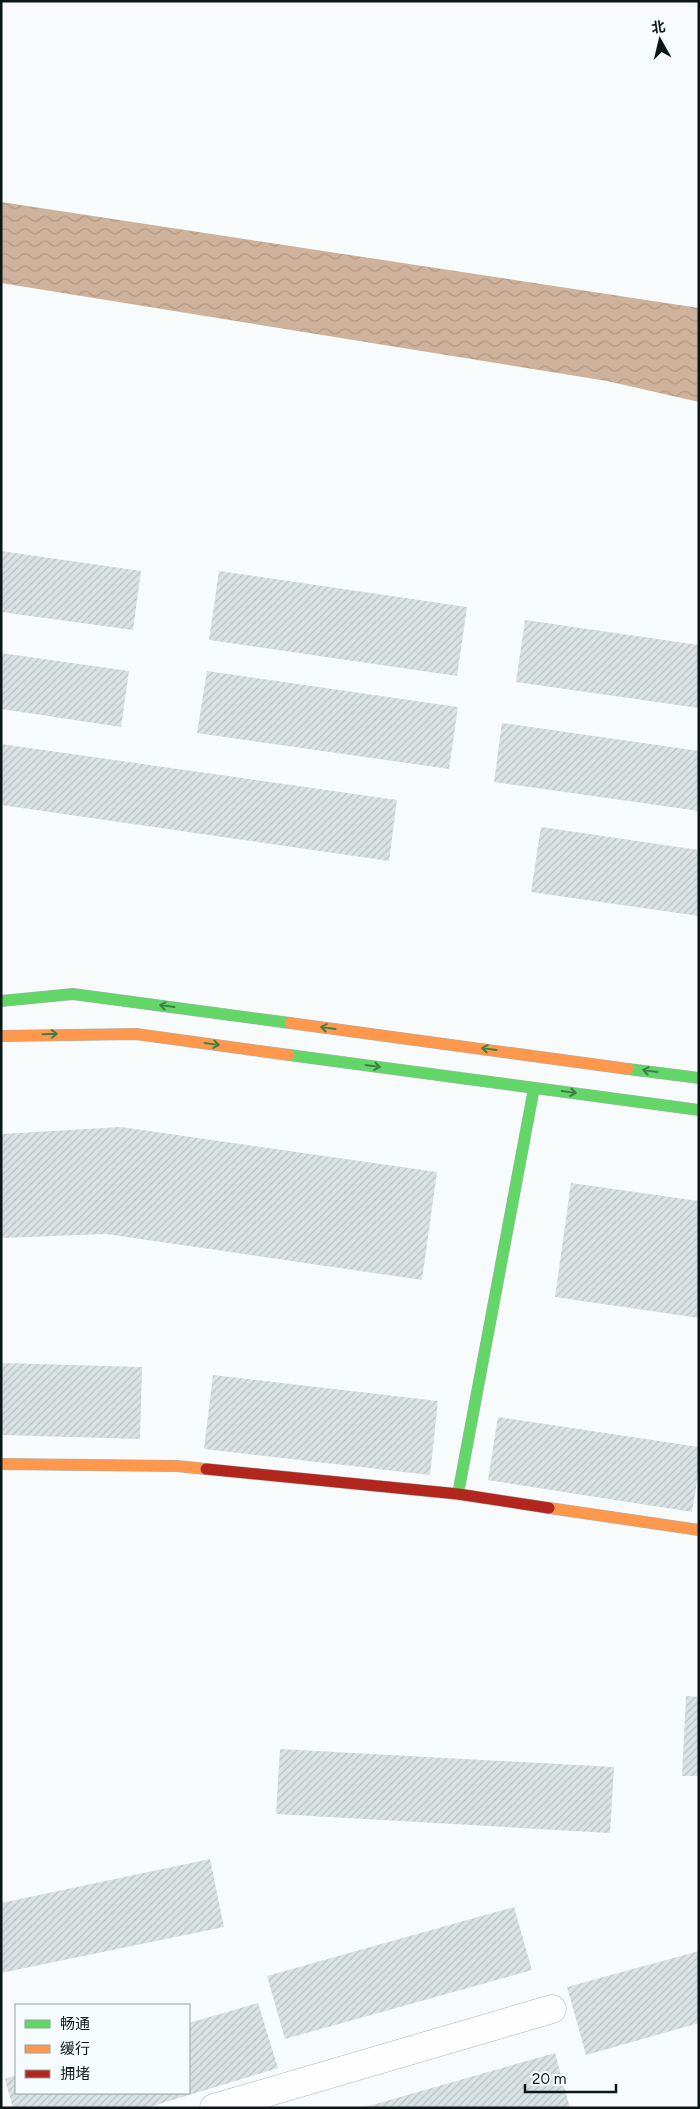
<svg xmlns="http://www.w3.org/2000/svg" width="700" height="2109" font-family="Figtree,'Noto Sans SC',sans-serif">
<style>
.water{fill:url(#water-waves)}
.building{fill:url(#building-hatch)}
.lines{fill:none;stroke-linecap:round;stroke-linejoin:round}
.street-casing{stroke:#aab2b3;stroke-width:29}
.fast-casing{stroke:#aab2b3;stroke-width:12}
.slow-casing{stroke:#aab2b3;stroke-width:12}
.jam-casing{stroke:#aab2b3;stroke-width:12}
.street{stroke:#fefeff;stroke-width:28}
.fast{stroke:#63d668;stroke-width:11}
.slow{stroke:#ff974d;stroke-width:11}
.jam{stroke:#b3261e;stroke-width:11}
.oneway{stroke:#3b8044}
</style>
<defs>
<pattern id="water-waves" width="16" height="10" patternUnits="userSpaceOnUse" patternTransform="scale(1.25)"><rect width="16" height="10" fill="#ceb29b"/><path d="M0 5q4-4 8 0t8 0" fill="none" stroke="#b09885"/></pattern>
<pattern id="building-hatch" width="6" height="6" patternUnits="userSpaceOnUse" patternTransform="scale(1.25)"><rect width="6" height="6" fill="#dae2e4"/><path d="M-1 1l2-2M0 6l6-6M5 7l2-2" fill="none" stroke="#bac1c3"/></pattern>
</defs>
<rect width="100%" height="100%" fill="#f7fbfc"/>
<path class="water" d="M1 202 699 308V402L607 381 1 283Z"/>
<g class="building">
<path d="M1 551 141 571 133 630 1 612Z"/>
<path d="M219 571 467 607 457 676 209 640Z"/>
<path d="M525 620 699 645V708L516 682Z"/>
<path d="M1 653 129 671 121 727 1 709Z"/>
<path d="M207 671 458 707 449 769 197 733Z"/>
<path d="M502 723 699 751V811L494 782Z"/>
<path d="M1 744 397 800 389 861 1 805Z"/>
<path d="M541 827 699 850V916L531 892Z"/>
<path d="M121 1127 437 1172 422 1280 106 1234 1 1238V1134Z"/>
<path d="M571 1183 699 1201V1318L555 1297Z"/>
<path d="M1 1363 142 1367 140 1439 1 1435Z"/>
<path d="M213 1375 438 1401 430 1475 204 1449Z"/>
<path d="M498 1417 699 1447V1469L692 1512 488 1480Z"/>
<path d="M686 1696 699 1697V1776H682Z"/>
<path d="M280 1749 614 1767 610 1833 276 1814Z"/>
<path d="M210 1859 224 1927 1 1973V1903Z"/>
<path d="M514 1907 532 1970 285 2039 267 1976Z"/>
<path d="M699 1951V2023L586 2055 567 1987Z"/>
<path d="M258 2003 278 2068 146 2108H13L5 2079 16 2075V2093H189V2023Z"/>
<path d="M555 2053 570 2108H365V2107Z"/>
</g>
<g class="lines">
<g class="street-casing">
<path id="street" d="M214 2108 552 2009"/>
</g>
<g class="fast-casing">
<g id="fast">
<path d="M1 1001 73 994 290 1023"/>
<path d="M289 1055 699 1110"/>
<path d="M628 1069 699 1078"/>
<path d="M458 1494 534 1088"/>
</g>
</g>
<g class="slow-casing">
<g id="slow">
<path d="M290 1023 628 1069"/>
<path d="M1 1036 136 1034 289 1055"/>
<path d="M1 1464 177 1466 206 1469"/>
<path d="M549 1508 699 1530"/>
</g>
</g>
<g class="jam-casing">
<path id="jam" d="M206 1469 458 1494 549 1508"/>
</g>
<use href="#street" class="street"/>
<use href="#fast" class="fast"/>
<use href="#slow" class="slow"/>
<use href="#jam" class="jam"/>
</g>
<defs><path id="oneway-shaft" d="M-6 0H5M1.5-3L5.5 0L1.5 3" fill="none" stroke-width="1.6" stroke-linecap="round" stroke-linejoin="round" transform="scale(1.25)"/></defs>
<g class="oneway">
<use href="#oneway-shaft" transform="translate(167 1006) rotate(-172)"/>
<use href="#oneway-shaft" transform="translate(328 1028) rotate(-172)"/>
<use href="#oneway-shaft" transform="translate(50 1034) rotate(-2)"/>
<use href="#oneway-shaft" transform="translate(212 1044) rotate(8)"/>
<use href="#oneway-shaft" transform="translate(489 1049) rotate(-172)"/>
<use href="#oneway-shaft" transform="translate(373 1066) rotate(8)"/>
<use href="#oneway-shaft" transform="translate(650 1071) rotate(-172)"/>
<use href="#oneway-shaft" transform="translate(569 1092) rotate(8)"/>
</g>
<rect width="700" height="2109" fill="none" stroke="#0a1718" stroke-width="5"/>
<rect x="15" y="2004" width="175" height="90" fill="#f6fcfd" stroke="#98a0a1"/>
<rect x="25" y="2020" width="25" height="8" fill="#63d668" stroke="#98a0a1"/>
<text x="60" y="2029" font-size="15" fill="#0a1718">畅通</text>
<rect x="25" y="2045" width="25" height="8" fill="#ff974d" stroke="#98a0a1"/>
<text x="60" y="2054" font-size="15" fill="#0a1718">缓行</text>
<rect x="25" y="2070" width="25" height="8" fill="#b3261e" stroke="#98a0a1"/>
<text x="60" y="2079" font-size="15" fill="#0a1718">拥堵</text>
<g transform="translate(660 40) rotate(352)" stroke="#f6fcfd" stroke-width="4" paint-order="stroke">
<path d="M0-4L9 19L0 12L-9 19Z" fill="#0a1718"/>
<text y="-8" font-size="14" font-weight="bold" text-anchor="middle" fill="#0a1718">北</text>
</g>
<path d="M525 2084v8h91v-8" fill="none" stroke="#0a1718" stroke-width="2.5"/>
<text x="532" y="2084" font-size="15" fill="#0a1718" stroke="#f6fcfd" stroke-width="4" paint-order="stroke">20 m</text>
</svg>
